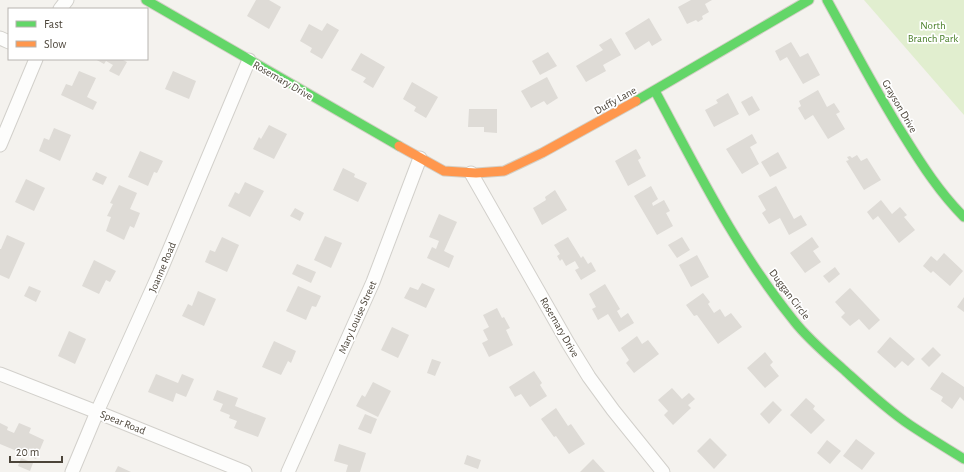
<svg xmlns="http://www.w3.org/2000/svg" width="964" height="472" font-family="'Alegreya Sans',sans-serif">
<style>
.green{fill:#e1eecf}
.building{fill:#dedbd6}
.lines{fill:none;stroke-linecap:round;stroke-linejoin:round}
.street-casing{stroke:#d2d0cb;stroke-width:15}
.fast-casing{stroke:#d3cfc5;stroke-width:11}
.slow-casing{stroke:#d3cfc5;stroke-width:11}
.street{stroke:#fdfdfc;stroke-width:13}
.fast{stroke:#63d668;stroke-width:9}
.slow{stroke:#ff974d;stroke-width:9}
.labels{text-anchor:middle;stroke-width:3.5;stroke-linejoin:round;paint-order:stroke}
.park-label{font-size:11px;fill:#4a7f2a;stroke:#fff}
.street-label{font-size:11px;fill:#4b4439;stroke:#fff}
</style>
<rect width="100%" height="100%" fill="#f4f2ee"/>
<path class="green" d="M864 0H964V115Z"/>
<g class="building">
<path d="M256 0H269L281 7 269 29 247 16Z"/>
<path d="M691 0H712L705 4 709 12 702 16 703 19 698 22 696 20 687 24 678 7Z"/>
<path d="M649 18 662 40 652 46 649 41 635 50 625 33Z"/>
<path d="M327 23 339 30 322 59 310 52 312 48 300 41 309 24 322 31Z"/>
<path d="M611 38 621 55 603 65 606 71 586 82 576 66 603 50 599 45Z"/>
<path d="M791 42 800 57 808 53 820 75 803 84 787 57 780 61 775 51Z"/>
<path d="M548 52 557 66 540 75 532 61Z"/>
<path d="M361 53 385 67 373 88 363 82 366 78 351 70Z"/>
<path d="M95 59H121L127 62 119 76 109 71 113 65 106 61 104 64Z"/>
<path d="M79 71 96 78 87 97 97 102 93 110 61 95 66 84 72 86Z"/>
<path d="M173 71 196 81 189 99 165 89Z"/>
<path d="M547 77 558 98 547 105 544 101 531 108 521 91Z"/>
<path d="M412 82 438 97 426 118 414 111 416 107 403 99Z"/>
<path d="M818 90 827 107 834 103 840 112 836 114 845 129 828 139 813 115 805 120 798 108 801 106 799 101Z"/>
<path d="M728 93 739 114 714 127 705 110 718 103 716 100Z"/>
<path d="M752 96 760 110 749 116 741 102Z"/>
<path d="M469 109H497V133L484 132V127H468Z"/>
<path d="M269 125 287 134 274 159 253 149 259 137 261 139Z"/>
<path d="M54 128 71 135 60 161 39 151 44 138 49 140Z"/>
<path d="M752 134 757 143 750 147 759 164 742 174 726 149Z"/>
<path d="M636 149 641 158 638 160 646 176 628 186 615 161Z"/>
<path d="M140 151 163 161 157 173 154 172 148 186 128 177Z"/>
<path d="M778 152 787 168 770 177 761 162Z"/>
<path d="M857 155 861 161 867 158 881 180 864 190 846 161 849 160 847 157 850 156 852 158Z"/>
<path d="M343 168 355 174 354 177 367 183 358 202 333 190Z"/>
<path d="M96 172 107 177 103 185 92 180Z"/>
<path d="M26 179 45 188 34 211 15 202Z"/>
<path d="M245 182 264 191 250 217 228 206 235 192 239 194Z"/>
<path d="M119 185 137 193 130 209 140 213 134 228 130 226 124 240 106 231 111 217 107 216 113 204 110 203Z"/>
<path d="M651 186 658 199 652 203 653 206 664 200 670 211 666 213 673 226 657 235 634 196Z"/>
<path d="M776 186 794 219 801 215 807 225 789 235 780 218 769 224 762 213 766 210 758 196Z"/>
<path d="M555 190 567 210 542 225 533 208 546 200 545 197Z"/>
<path d="M881 200 892 214 900 207 907 215 904 217 915 230 899 243 878 216 873 220 867 212Z"/>
<path d="M295 208 304 213 300 221 290 216Z"/>
<path d="M439 214 457 222 444 251 454 256 449 268 427 258 432 247 436 249 439 241 429 237Z"/>
<path d="M7 235 25 243 9 279 0 275V249H1Z"/>
<path d="M325 236 342 243 331 268 314 260Z"/>
<path d="M222 237 239 245 227 272 205 262 210 250 215 252Z"/>
<path d="M568 237 581 258 583 256 588 264 591 262 596 271 581 280 575 270 579 268 575 261 566 266 562 259 560 261 557 256 560 254 554 245Z"/>
<path d="M682 237 690 250 677 258 668 245Z"/>
<path d="M812 237 819 247 813 251 821 262 805 273 790 253Z"/>
<path d="M944 253 963 271 950 286 933 271 931 273 923 266 931 256 937 261Z"/>
<path d="M697 255 709 277 691 287 679 265Z"/>
<path d="M94 260 116 271 110 282 106 280 99 294 82 286Z"/>
<path d="M297 264 316 272 311 283 292 274Z"/>
<path d="M835 267 840 274 829 283 823 276Z"/>
<path d="M422 283 435 289 426 308 404 298 410 287 418 290Z"/>
<path d="M605 284 620 309 617 311 621 318 628 313 634 323 619 332 608 314 598 320 592 309 596 307 589 294Z"/>
<path d="M29 286 41 291 36 302 24 296Z"/>
<path d="M298 286 321 296 316 307 312 306 306 320 286 311Z"/>
<path d="M850 288 880 320 869 330 859 319 850 326 841 317 845 313 835 302Z"/>
<path d="M198 291 216 299 204 326 182 316 188 304 192 306Z"/>
<path d="M703 293 710 302 708 304 714 313 720 309 725 317 731 313 742 327 718 344 697 315 694 316 686 305Z"/>
<path d="M964 297V312L957 307Z"/>
<path d="M497 308 502 318 504 317 510 328 506 330 513 345 489 357 482 343 488 340 483 330 489 327 483 315Z"/>
<path d="M392 327 409 335 398 358 381 350Z"/>
<path d="M69 331 86 339 75 364 58 356Z"/>
<path d="M637 336 642 344 648 340 659 354 634 373 626 363 629 360 621 348Z"/>
<path d="M890 337 915 359 908 366 902 361 895 368 877 352Z"/>
<path d="M274 341 296 351 291 363 288 361 281 375 262 367Z"/>
<path d="M933 347 941 355 929 367 921 359Z"/>
<path d="M765 352 773 362 770 365 779 376 765 388 747 368Z"/>
<path d="M432 359 441 362 435 376 427 373Z"/>
<path d="M534 371 542 383 540 385 547 396 530 407 521 394 515 397 509 387Z"/>
<path d="M942 372 964 387V401L960 397 952 409 941 401 943 397 930 389Z"/>
<path d="M156 374 178 383 182 374 194 379 186 397 176 393 173 402 148 392Z"/>
<path d="M373 382 391 391 378 417 356 406 362 395 365 397Z"/>
<path d="M672 388 682 399 689 393 695 399 688 405 691 408 673 425 664 415 668 411 658 400Z"/>
<path d="M217 390 238 398 235 406 266 418 258 437 234 428 237 421 229 418 230 415 220 411 223 404 213 400Z"/>
<path d="M806 398 815 406 813 409 825 420 811 434 790 415Z"/>
<path d="M773 401 782 410 769 424 760 414Z"/>
<path d="M556 408 568 426 571 424 585 444 569 454 556 436 554 437 541 419Z"/>
<path d="M365 414 377 419 371 434 358 429Z"/>
<path d="M0 423 8 427 7 430 14 433 19 423 31 428 29 433 44 440 36 459 0 444Z"/>
<path d="M710 438 727 455 714 469 697 451Z"/>
<path d="M856 439 875 453 862 470 843 456Z"/>
<path d="M827 440 841 451 830 464 817 453Z"/>
<path d="M339 444 366 453 360 472H346L348 465 334 461Z"/>
<path d="M467 455 481 460 478 469 464 464Z"/>
<path d="M21 458 33 463 30 471 18 466Z"/>
<path d="M593 459 605 472H580Z"/>
<path d="M118 466 131 472H115Z"/>
</g>
<g class="lines">
<g class="street-casing">
<g id="street">
<path d="M60 9 67 0"/>
<path d="M0 38 9 42"/>
<path d="M0 145 36 59"/>
<path d="M471 173 568 343 589 377 613 410 663 472"/>
<path d="M0 374 97 412 245 472"/>
<path d="M72 472 97 412 160 272 249 60"/>
<path d="M288 472 373 282 420 158"/>
</g>
</g>
<g class="fast-casing">
<g id="fast">
<path d="M146 0 399 146"/>
<path d="M827 0C852 45 876 92 904 136 922 165 940 193 964 217"/>
<path d="M655 91C697 169 737 251 794 321 808 339 826 354 843 369 865 389 886 409 910 425 928 437 946 448 964 459"/>
<path d="M636 101 809 0"/>
</g>
</g>
<g class="slow-casing">
<path id="slow" d="M399 146 444 171 476 173 504 171 542 153 636 101"/>
</g>
<use href="#street" class="street"/>
<use href="#fast" class="fast"/>
<use href="#slow" class="slow"/>
</g>
<g class="labels">
<g class="park-label">
<text x="933" y="29">North<tspan x="933" dy="13">Branch Park</tspan></text>
</g>
<g class="street-label">
<text transform="translate(283 80) rotate(30)" y="4">Rosemary Drive</text>
<text transform="translate(615 100) rotate(-29)" y="4">Duffy Lane</text>
<text transform="translate(900 106) rotate(60)" y="4">Grayson Drive</text>
<text transform="translate(162 267) rotate(-67)" y="4">Joanne Road</text>
<text transform="translate(790 294) rotate(53)" y="4">Duggan Circle</text>
<text transform="translate(357 317) rotate(-66)" y="4">Mary Louise Street</text>
<text transform="translate(560 327) rotate(60)" y="4">Rosemary Drive</text>
<text transform="translate(123 422) rotate(22)" y="4">Spear Road</text>
</g>
</g>
<rect x="8" y="8" width="140" height="52" fill="#ffffff" stroke="#b7b4b0"/>
<rect x="16" y="21" width="20" height="6" fill="#63d668" stroke="#b7b4b0"/>
<text x="44" y="28" font-size="12" fill="#4b4439">Fast</text>
<rect x="16" y="41" width="20" height="6" fill="#ff974d" stroke="#b7b4b0"/>
<text x="44" y="48" font-size="12" fill="#4b4439">Slow</text>
<path d="M10 456v6h52v-6" fill="none" stroke="#4b4439" stroke-width="2"/>
<text x="16" y="456" font-size="12" fill="#4b4439" stroke="#ffffff" stroke-width="3" paint-order="stroke">20 m</text>
</svg>
